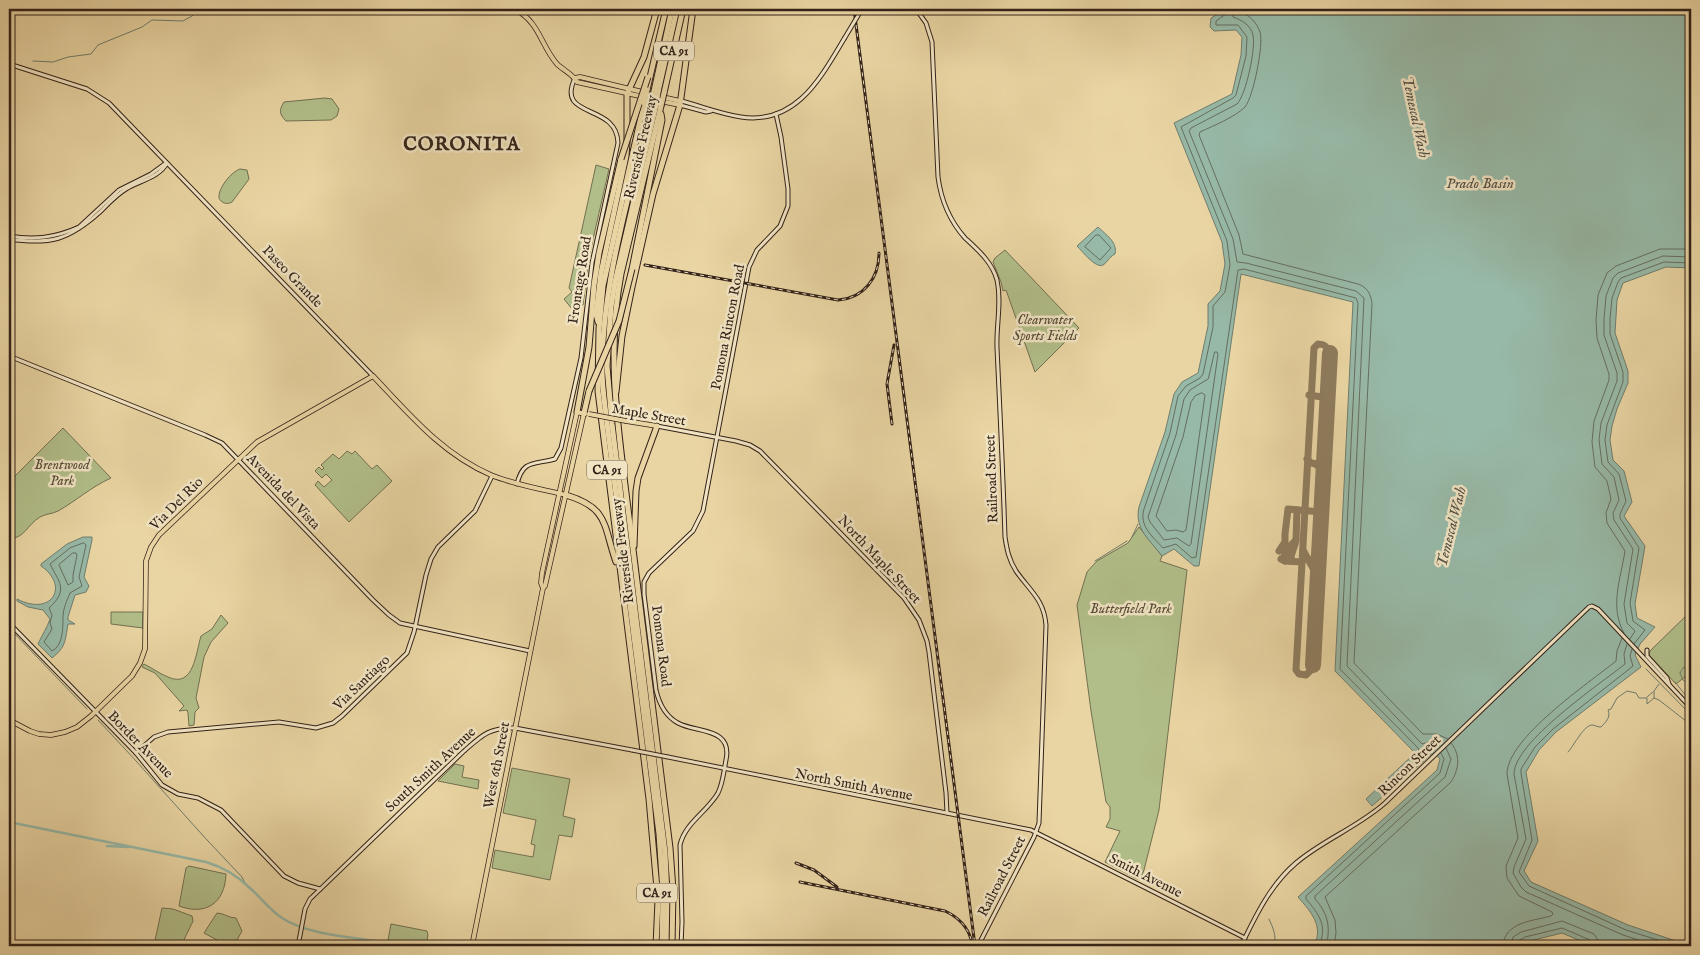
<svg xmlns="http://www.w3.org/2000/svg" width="1700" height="955" font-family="'IM FELL English',serif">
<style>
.green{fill:#b1be89;stroke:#727051}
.water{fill:#97b9a7;stroke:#6f7d6e}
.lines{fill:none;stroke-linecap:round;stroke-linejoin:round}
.shore{stroke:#656e60;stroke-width:1}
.stream{stroke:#6f7d6e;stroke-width:1}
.canal{stroke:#97b9a7;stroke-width:2.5}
.taxiway{stroke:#8e7c5e;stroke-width:7}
.runway{stroke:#8e7c5e;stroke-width:16}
.secondary-casing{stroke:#332219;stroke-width:5}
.primary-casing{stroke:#332219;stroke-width:5.5}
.highway-casing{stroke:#332219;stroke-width:7}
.secondary{stroke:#f1e4c3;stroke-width:3}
.primary{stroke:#e9d5a3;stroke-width:4}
.highway{stroke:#e9d5a3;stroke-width:5}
.rail-casing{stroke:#332219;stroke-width:3}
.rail{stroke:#f1e4c3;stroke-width:1;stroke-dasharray:4;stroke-linecap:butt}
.secondary-bridge-casing{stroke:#332219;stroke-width:5;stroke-linecap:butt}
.primary-bridge-casing{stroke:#332219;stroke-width:5.5;stroke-linecap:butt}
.highway-bridge-casing{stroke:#332219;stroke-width:7;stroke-linecap:butt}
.secondary-bridge{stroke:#f1e4c3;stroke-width:3}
.primary-bridge{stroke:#e9d5a3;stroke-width:4}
.highway-bridge{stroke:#e9d5a3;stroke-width:5}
.labels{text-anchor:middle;stroke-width:5;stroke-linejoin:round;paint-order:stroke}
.shield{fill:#f1e4c3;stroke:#6c5c4c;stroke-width:1}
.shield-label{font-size:12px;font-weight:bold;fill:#332219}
.street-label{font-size:14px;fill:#332219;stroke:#f1e4c3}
.park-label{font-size:14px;font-style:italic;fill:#524935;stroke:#f1e4c3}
.water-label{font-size:15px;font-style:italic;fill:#514f44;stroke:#f1e4c3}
.district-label{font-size:19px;font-weight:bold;letter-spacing:1px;fill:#332219;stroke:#f1e4c3}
</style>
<rect width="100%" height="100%" fill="#e9d5a3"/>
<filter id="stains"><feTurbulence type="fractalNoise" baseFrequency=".004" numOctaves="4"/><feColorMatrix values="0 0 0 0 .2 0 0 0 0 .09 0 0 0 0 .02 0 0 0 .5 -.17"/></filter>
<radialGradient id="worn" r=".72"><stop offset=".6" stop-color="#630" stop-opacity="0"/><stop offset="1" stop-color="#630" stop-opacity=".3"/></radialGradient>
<g class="green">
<path d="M325 98 332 99 339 109 337 116 331 120 286 121C279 114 279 110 284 102Z"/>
<path d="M596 165 609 169 589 257 583 305 572 309 564 299 572 292 569 288Z"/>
<path d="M240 169 247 170 249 179 232 202C227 205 221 203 219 198 218 188 231 172 240 169Z"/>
<path d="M1005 250 1079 328 1035 372 1006 290 1003 291 1001 282 993 262 995 258Z"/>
<path d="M63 428 111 478C91 487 76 501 58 511 52 514 45 514 40 517 27 525 25 538 9 539V482Z"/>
<path d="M347 451 352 454 355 451 372 469 377 465 392 481 349 522 315 485 318 481 324 487 332 480 326 474 322 478 315 471 319 467 322 470 324 468 321 465 333 454 339 459Z"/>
<path d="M1139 527 1162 556 1160 561 1187 570 1159 810 1144 870 1141 878 1137 879 1105 862 1120 831 1106 827 1110 819V807L1106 802 1091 711 1077 605 1087 572 1097 561 1128 543Z"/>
<path d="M1691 611V672L1676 684 1649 655 1650 651Z"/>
<path d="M111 612H143V628L111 624Z"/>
<path d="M221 615 228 623 211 642 204 657 196 698 199 708 195 712 194 725 189 726 188 713 187 710 179 711 184 706 155 673 142 667 144 664C152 668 160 674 168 677 194 689 196 652 201 636L212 629Z"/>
<path d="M455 764 464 766 462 777 479 780 478 789 438 781Z"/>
<path d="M512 768 570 779 563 816 575 819 572 837 559 835 550 880 492 868 495 850 533 857 535 845 531 844 536 820 503 813Z"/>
<path d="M189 866 226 874C225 903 206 916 179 906L186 868Z"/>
<path d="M162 908 173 909 192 916 193 921 181 946 154 945Z"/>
<path d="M217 913C224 913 228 918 236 918L242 931 237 940 228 946 204 933Z"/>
<path d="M391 924 427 931 428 935 426 946 388 940Z"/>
</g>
<g class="water">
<path d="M1226 9H1691V268L1666 267 1623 283 1617 300 1615 333 1628 371V383L1617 409 1612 426 1610 440 1613 460 1624 471 1632 502 1624 516 1645 546 1635 604 1637 618 1655 627 1640 644 1635 655 1641 667 1556 732 1539 750 1526 772 1538 841 1524 871 1531 882 1628 925 1691 946H1593L1562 933 1526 942 1518 946H1314C1324 926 1311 912 1298 897L1437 770 1440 759 1434 752 1372 806 1366 799 1415 753 1335 671 1353 302 1241 274 1199 566H1194L1174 549 1162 556C1150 540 1134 529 1139 507L1165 432 1174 394 1182 382 1198 373 1208 326V304L1220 291 1225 264 1222 242 1174 123 1232 94 1241 55 1242 37 1236 30 1214 31 1210 27 1211 18Z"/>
<path d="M1098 227C1105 234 1118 242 1115 254 1108 258 1108 262 1103 265 1096 269 1082 251 1077 246Z"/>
<path d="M83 537H92V540L84 577 89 586 86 592 75 595 68 617V620L75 624H68C65 641 66 647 52 658L38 644C42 635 47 628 50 619L43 610 28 607 17 601V599C52 617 70 586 41 566V564L67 544Z"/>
</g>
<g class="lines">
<g class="shore">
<path d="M1228 9 1226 14 1216 21V25H1238L1247 37 1246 56 1236 95 1233 98 1181 127 1227 241 1230 265 1225 292 1213 306V327L1203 374 1200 378 1186 386 1178 396 1170 433 1144 509C1139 526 1152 536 1163 548L1176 544 1192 558 1196 557 1238 270 1244 269 1356 298 1358 303 1340 669 1418 748 1420 754H1423L1432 747 1438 748"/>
<path d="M1234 9 1233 17C1241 20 1251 25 1253 35 1256 48 1246 95 1237 104L1191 128 1189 131 1233 239 1237 262 1246 263 1356 291 1364 298 1347 666 1422 744 1434 741 1442 744"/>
<path d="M1241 9 1242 12C1250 16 1257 23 1260 32 1264 44 1253 98 1245 107 1235 117 1213 126 1200 132L1199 135 1239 235 1243 254 1358 284C1367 287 1371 294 1372 304L1354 663 1423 734H1437L1448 739"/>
<path d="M1096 235H1099L1111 248 1100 260 1085 247Z"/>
<path d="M1215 352H1217L1218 354 1191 544 1189 546 1177 538 1164 540 1150 522 1148 517 1176 435 1184 399 1190 390 1208 379Z"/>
<path d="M1202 393 1205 395 1186 530 1183 532 1176 530 1167 531 1156 516 1183 437 1191 402 1195 396Z"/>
<path d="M84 543 86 545 79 577 82 586 70 593C67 600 63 609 63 617 63 628 63 646 52 651L44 642 52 629 50 623 52 615 49 608C69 590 59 582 50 564L70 548Z"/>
<path d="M73 553H76L77 555 73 575V582L68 585 59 565Z"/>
<path d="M1624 633C1609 607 1621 578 1625 551L1607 523 1606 513 1611 499 1607 481 1595 467 1592 442 1594 421 1609 380V374L1597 338 1596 320 1598 295 1607 273 1616 266 1660 249H1691"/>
<path d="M1630 639 1635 631 1627 623 1624 604 1633 549 1614 520 1613 513 1619 500 1614 477 1602 464 1599 440 1601 423 1617 381V373L1604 335V319L1606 296 1613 278 1618 273 1663 256 1691 257"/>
<path d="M1627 644 1624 654 1625 664C1600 684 1514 742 1514 774L1526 839 1514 867 1513 873 1521 887 1526 892 1623 935 1657 946"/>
<path d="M1634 644 1645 630 1633 621 1630 603 1639 548 1620 518V514L1626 501 1619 474 1608 462 1605 440 1607 425 1623 382V372L1610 334V319L1612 298 1618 282 1621 278 1664 262 1691 263"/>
<path d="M1632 649 1630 656 1633 666 1553 729 1535 747 1521 769V773L1532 840 1519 872 1529 886 1626 930 1677 946"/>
<path d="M1319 946C1328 926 1319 914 1306 899V896L1440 773 1444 759 1441 753"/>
<path d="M1326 946C1331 928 1328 913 1315 899V896L1445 777 1451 759 1446 748"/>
<path d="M1334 946 1336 933 1335 920 1325 897 1451 782C1459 769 1461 755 1451 743"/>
<path d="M1503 946C1504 922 1533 921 1551 916L1553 914 1552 912 1519 896 1507 878 1506 866 1518 838 1507 774C1507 738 1589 683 1616 661L1617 651 1622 638"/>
<path d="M1511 946 1513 937 1521 932 1562 921 1594 934 1598 940 1599 946"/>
<path d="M1517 946 1518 941 1525 937 1562 928 1590 940 1593 946"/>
</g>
<g class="stream">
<path d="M33 61 53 62 68 57 91 54 98 45 142 27 152 20 183 21 192 16 198 9"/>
<path d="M1132 537 1138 524"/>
<path d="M1095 561 1127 541"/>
<path d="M9 628 87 709"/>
<path d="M1646 669 1691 715"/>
<path d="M1680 673 1683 680 1691 686"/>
<path d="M1680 673 1683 668 1691 663"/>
<path d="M1675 682 1691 702"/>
<path d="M1647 697 1653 692"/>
<path d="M1654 698V691L1659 684"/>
<path d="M98 720C147 771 192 826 242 877L245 883"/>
<path d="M1568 752C1574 746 1584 724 1593 725 1596 726 1598 727 1601 727 1606 722 1611 717 1608 710L1611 709 1617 698 1627 691 1636 693 1639 698H1647V704L1654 698 1659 700 1691 725"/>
<path d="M1269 919C1273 928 1277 936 1274 946"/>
</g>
<g class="canal">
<path d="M9 822 206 862C223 867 238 876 251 889 261 898 270 910 282 918 308 935 351 937 382 942"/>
<path d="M107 846 128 847"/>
<path d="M388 943 413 946"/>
</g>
<g class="taxiway">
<path d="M1309 395 1322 397 1326 403 1327 409"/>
<path d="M1307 459 1311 463 1317 464 1322 460 1324 454"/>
<path d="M1315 464 1322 469 1323 477"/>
<path d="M1303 550 1314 570 1317 584"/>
<path d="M1279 551 1285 542V534L1288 509 1321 512"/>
<path d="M1281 559 1285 561 1302 562"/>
<path d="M1308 559 1312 561 1316 559 1319 548"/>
<path d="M1285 561C1282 550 1290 547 1296 540L1297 510"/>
<path d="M1291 561C1290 552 1295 549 1296 540"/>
<path d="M1313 665 1311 670 1306 675 1299 674 1296 670 1314 348 1318 344C1325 344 1328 347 1330 353"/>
</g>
<path class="runway" d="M1313 665 1330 353"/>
<g class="secondary-casing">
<g id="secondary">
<path d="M916 9 926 23 932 42 938 177C941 200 949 220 965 238 978 250 992 262 997 280 1002 303 996 325 997 348 1000 411 1003 474 1005 537 1007 550 1009 560 1016 571 1029 590 1044 599 1046 625L1039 823 1034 837 978 946"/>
<path d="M9 64 87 89 109 103 373 376"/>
<path d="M681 101C701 106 720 114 741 117 796 125 820 79 844 39"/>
<path d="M680 105 706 112 711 111"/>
<path d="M9 236C34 240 55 238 79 227L119 190 151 174 166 163"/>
<path d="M9 239C50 245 69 240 100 212 108 204 116 195 126 189 139 181 160 177 167 163"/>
<path d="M9 356 205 435 222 443 373 600 389 615 400 623 530 651"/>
<path d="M657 426 736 441 750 445 760 451 904 598 919 620 927 641 929 652 946 793 947 813"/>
<path d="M517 484C523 459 534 465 555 459L561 448 581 358 592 263 618 143C617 102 555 120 575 78"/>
<path d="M9 623 136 753 162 785 178 794 198 798 221 810 284 876 298 883 320 889"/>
<path d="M1647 650V656L1667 678 1669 684"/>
<path d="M136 753 154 737 168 732 279 722 316 728 333 723 342 716 407 653 414 632 426 575 431 559 438 547 475 511 492 476"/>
<path d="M668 757 1031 830 1245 938"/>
<path d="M298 946 305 909 310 899 463 752C481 736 489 727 515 728L632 750"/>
<path d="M681 946 682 922 680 845C685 823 707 812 718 793 723 783 724 770 726 760 733 727 696 733 678 723 665 716 659 703 656 690L644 594V582L649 573 693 531 703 511 749 267 757 250 780 226 788 206V189L781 137 776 114"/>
<path d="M1241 946C1255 917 1270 885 1296 863 1323 840 1358 827 1385 803L1589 607 1592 606 1598 609 1691 708"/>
</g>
</g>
<g class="primary-casing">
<g id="primary">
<path d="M515 9C540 23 540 44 557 64 563 70 573 74 577 82L653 99"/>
<path d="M575 78 580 77 655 95"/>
<path d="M662 97 680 101"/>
<path d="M660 101 680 105"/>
<path d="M626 421 657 426"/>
<path d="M543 588 541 583 542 573 577 412 585 414"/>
<path d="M9 720 30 731 39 734 51 735 65 732 77 727 91 716 132 676 140 663 145 649 146 561 151 547 159 535 257 442 373 376C409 414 442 454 491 475 515 485 541 489 566 495"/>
<path d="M472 946 543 588 545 586 584 413"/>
</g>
</g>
<g class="highway-casing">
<g id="highway">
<path d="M647 90 666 9"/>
<path d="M654 91 672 9"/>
<path d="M658 92 677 9"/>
<path d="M664 93 683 9"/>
<path d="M644 103 603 286 599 329 598 391 649 799 658 900 656 946"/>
<path d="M651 104C631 190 602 282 602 370 602 387 605 405 607 423L659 834 663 892 662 946"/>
<path d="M656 105 615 282 611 307 607 366 612 424 665 852 667 895 666 946"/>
<path d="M661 106 621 274C605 358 620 441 630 525 643 633 657 740 670 848L673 890 672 946"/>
<path d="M632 269 662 120 661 114"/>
<path d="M598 322 596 314 601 273 626 156 627 143V94L644 57 657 9"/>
<path d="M616 392 622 336 632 287 653 194 680 105 693 9"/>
<path d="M577 412 589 347 594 285 599 253 621 159"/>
<path d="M584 413 589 391"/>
<path d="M566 495C609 508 603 525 616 562"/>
<path d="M634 546 636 491 638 478 657 426"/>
</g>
</g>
<use href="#secondary" class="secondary"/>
<use href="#primary" class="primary"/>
<use href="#highway" class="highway"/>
<g class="rail-casing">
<g id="rail">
<path d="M854 9 975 946"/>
<path d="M645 265 838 300C864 298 879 278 879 253"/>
<path d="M892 424 887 384 894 345"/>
<path d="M796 863 814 870 837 887"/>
<path d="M800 882 945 911C958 917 967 926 971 939"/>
</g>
</g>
<use href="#rail" class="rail"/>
<g class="secondary-bridge-casing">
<g id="secondary-bridge">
<path d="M844 39 862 9"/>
<path d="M632 750 668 757"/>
</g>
</g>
<g class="primary-bridge-casing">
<path id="primary-bridge" d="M589 414 626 421"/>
</g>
<g class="highway-bridge-casing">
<g id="highway-bridge">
<path d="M644 103 647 90"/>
<path d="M651 104 654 91"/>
<path d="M656 105 658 92"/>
<path d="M661 106 664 93"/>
<path d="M621 159 648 77"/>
<path d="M589 391 619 321 632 269"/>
</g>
</g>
<use href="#secondary-bridge" class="secondary-bridge"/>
<use href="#primary-bridge" class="primary-bridge"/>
<use href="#highway-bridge" class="highway-bridge"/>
</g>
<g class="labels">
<g class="shield">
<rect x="654" y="41.5" width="40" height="19" rx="4"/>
<rect x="587" y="460.5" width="40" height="19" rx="4"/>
<rect x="637" y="883.5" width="40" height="19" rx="4"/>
</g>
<g class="shield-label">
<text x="674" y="55">CA 91</text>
<text x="607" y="474">CA 91</text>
<text x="657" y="897">CA 91</text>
</g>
<g class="street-label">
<text transform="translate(640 147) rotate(-77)" y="5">Riverside Freeway</text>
<text transform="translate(293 276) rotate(46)" y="5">Paseo Grande</text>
<text transform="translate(579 280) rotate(-81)" y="5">Frontage Road</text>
<text transform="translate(727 327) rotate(-79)" y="5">Pomona Rincon Road</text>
<text transform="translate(649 414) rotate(10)" y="5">Maple Street</text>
<text transform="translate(991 479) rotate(-92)" y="5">Railroad Street</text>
<text transform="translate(284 491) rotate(46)" y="5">Avenida del Vista</text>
<text transform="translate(176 503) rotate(-45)" y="5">Via Del Rio</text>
<text transform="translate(622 551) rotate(-97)" y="5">Riverside Freeway</text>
<text transform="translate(880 559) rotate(47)" y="5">North Maple Street</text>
<text transform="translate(662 646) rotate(83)" y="5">Pomona Road</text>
<text transform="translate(361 682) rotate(-44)" y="5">Via Santiago</text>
<text transform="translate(141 744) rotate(46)" y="5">Border Avenue</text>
<text transform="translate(496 765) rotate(-79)" y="5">West 6th Street</text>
<text transform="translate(1409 765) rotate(-44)" y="5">Rincon Street</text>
<text transform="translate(430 769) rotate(-43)" y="5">South Smith Avenue</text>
<text transform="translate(854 784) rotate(11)" y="5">North Smith Avenue</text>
<text transform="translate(1146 875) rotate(27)" y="5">Smith Avenue</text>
<text transform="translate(1001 876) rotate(-63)" y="5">Railroad Street</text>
</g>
<g class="park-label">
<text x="1045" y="324">Clearwater<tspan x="1045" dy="16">Sports Fields</tspan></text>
<text x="62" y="469">Brentwood<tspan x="62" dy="16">Park</tspan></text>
<text x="1131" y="613">Butterfield Park</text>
</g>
<g class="water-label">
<text transform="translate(1416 117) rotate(78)" y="5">Temescal Wash</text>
<text x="1480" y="188">Prado Basin</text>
<text transform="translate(1451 527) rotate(-76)" y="5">Temescal Wash</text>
</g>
<g class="district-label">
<text x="462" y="150">CORONITA</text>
</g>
</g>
<rect width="1700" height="955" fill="none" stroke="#e9d5a3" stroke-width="30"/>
<rect x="10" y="10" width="1680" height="935" fill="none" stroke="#332219" stroke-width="2.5"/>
<rect x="15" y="15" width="1670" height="925" fill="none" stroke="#332219"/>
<rect width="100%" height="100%" filter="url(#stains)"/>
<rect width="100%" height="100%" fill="url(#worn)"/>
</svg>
